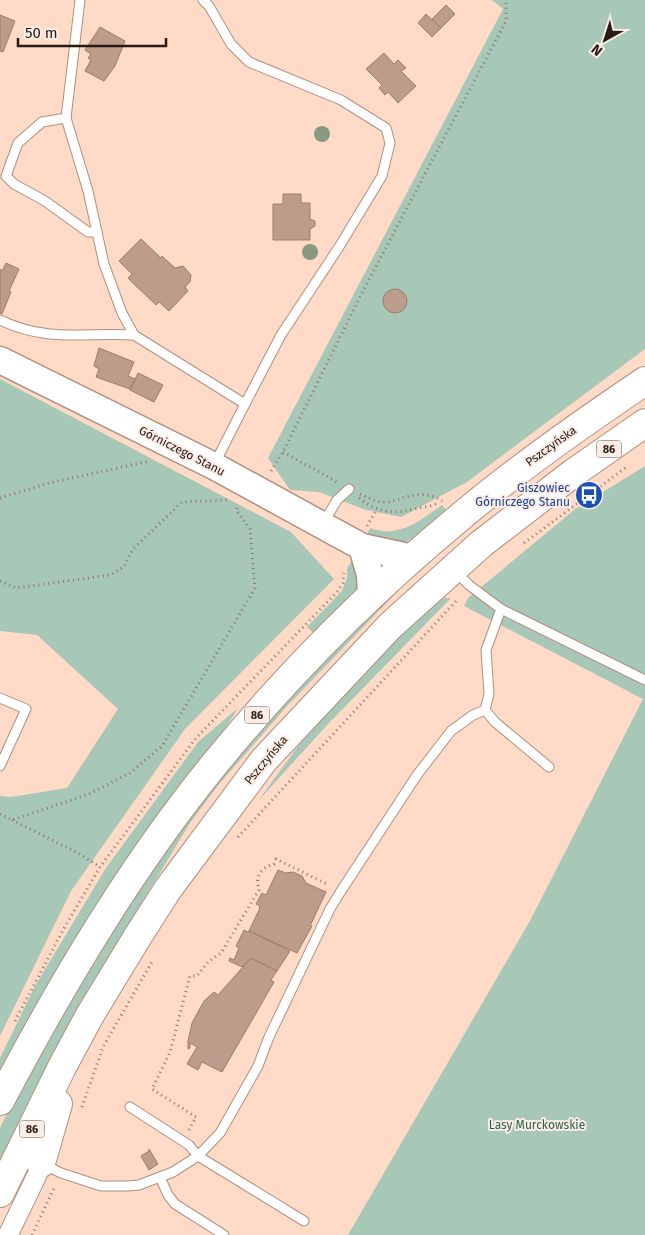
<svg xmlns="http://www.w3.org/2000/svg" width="645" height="1235" font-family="'Fira Sans',sans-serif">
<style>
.green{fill:#a7c7b7}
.building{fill:#bc9c8a;stroke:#9d7c6a}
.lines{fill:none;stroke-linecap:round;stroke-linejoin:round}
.lane-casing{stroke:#b18f7e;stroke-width:11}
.street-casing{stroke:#b18f7e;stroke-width:21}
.secondary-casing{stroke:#b18f7e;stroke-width:29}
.primary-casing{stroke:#b18f7e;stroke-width:30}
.path{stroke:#8f766a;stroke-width:3;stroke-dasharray:1 4;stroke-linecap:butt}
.lane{stroke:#fff;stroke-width:9}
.street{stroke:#fff;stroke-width:19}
.secondary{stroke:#fff;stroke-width:26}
.primary{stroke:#fff;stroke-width:28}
.tree{fill:#889982}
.labels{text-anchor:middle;stroke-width:4;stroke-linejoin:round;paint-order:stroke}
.shield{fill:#fbece5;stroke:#675a53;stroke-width:1}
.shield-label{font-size:11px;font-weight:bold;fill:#281b14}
.street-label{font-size:12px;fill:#281b14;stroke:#fbece5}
.transit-label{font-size:12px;fill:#164399;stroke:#fbece5;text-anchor:end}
.park-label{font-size:12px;fill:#27634a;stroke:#fbece5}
</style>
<rect width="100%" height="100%" fill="#ffdac7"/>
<g class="green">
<path d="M492 0H645V349L467 482 401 517 366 510 319 492 290 490 268 458 503 9Z"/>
<path d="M0 379 291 532 334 579 185 729 71 891 0 1036V796L11 797 67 788 118 709 37 635 0 631Z"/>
<path d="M645 466V1235H348L531 919 643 699 464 606 468 598 574 510Z"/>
<path d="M442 505 449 513 413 539 405 542 398 544 366 537 370 528C398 539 420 521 442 505Z"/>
<path d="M354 558C360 568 360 585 354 595L314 633 307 627 342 591 347 578V568Z"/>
<path d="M400 587 399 590 288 705 220 783 190 823 100 972 95 978 30 1101 0 1161V1128L13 1101 81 977 168 845 242 750 329 655Z"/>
<path d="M445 598H451L329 723 258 801 312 727 394 640 439 600Z"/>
<path d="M238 708 210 753 0 1079V1058L35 986 106 868 198 742Z"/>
</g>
<g class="building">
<path d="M446 5 455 14 441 28 432 19Z"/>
<path d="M426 14 441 28 432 37 418 23Z"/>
<path d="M0 15 15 21 3 52 0 51Z"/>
<path d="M100 27 125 41 115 66 104 81 85 71 91 60 88 58 91 54 85 50Z"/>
<path d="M384 53 394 64 398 60 406 68 401 71 416 86 398 103 388 92 385 95 379 88 382 85 366 69Z"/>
<path d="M283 194H301V203H310V219L315 221V226L310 229V240H273V204H283Z"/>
<path d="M141 239 161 258 162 256 175 268 183 266 191 275 190 282 185 287 188 291 169 311 159 302 156 305 134 284 128 278 132 274 119 261Z"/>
<path d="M6 263 19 269 9 291 11 292 2 314 0 313V269L2 271Z"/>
<circle cx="395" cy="301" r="12"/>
<path d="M99 348 134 362 128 376 135 379 130 389 96 377 99 369 94 366Z"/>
<path d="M138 373 163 385 154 402 130 390Z"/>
<path d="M278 870 286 873 293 872 302 876 306 883 326 892 310 926H312L297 953 249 931 259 910 260 906 256 904 262 893 266 895Z"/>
<path d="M244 930 248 932 249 931 290 951 277 971 251 958 242 967 229 961 230 958 234 960 239 948 236 946Z"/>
<path d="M251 958 277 971 271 980 274 982 222 1072 202 1062 198 1070 187 1064 197 1047 190 1043V1048L188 1049V1041L192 1023 204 1001 214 992 218 995Z"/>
<path d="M149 1149 158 1164 149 1170 141 1156 149 1151Z"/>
</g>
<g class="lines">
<g class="lane-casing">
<g id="lane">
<path d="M80 0 66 118 88 191 104 264 122 313 134 335 245 404 215 463"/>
<path d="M203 0 209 6 231 44 249 62 341 100 386 128 390 143 382 176 339 247 281 335 245 404"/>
<path d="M66 118 42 122 18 143 6 176 14 184 45 201 88 232H97"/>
<path d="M0 320C49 343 83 332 134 335"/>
<path d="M324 522 337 500 349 489"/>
<path d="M455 571 469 585 501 609 645 680"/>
<path d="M0 698 26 709 0 766"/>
<path d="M485 710 495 722 549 767"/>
<path d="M130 1107 189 1145 198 1156 304 1221"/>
<path d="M43 1164 61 1173 101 1186H128L139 1185 173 1172 198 1156 220 1133 258 1066 269 1037 330 909 341 891 417 775 451 731 473 715 485 710 489 694 486 650 501 609"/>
<path d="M160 1177 168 1195 175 1204 224 1235"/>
</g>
</g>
<g class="street-casing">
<path id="street" d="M8 1235 37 1175 41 1163"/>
</g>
<g class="secondary-casing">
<g id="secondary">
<path d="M0 360 214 466 362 547 413 558"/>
<path d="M362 547 370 575 371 597"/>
</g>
</g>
<g class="primary-casing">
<g id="primary">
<path d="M0 1101C62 983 132 865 217 761 289 673 371 591 459 518 518 468 581 424 645 381"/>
<path d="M41 1163 58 1104"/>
<path d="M0 1193 63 1065 90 1015 138 936 168 889 264 760 390 626 481 544 572 474 645 423"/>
</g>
</g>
<g class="path">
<path d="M283 452 337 482"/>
<path d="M271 471 283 452 364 289 506 21V0"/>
<path d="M360 494C369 498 377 503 387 502 391 502 395 500 399 499 412 494 430 492 442 501"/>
<path d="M0 498 49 483 150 461"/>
<path d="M359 498C379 514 395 514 419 508 425 507 432 506 438 503"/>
<path d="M367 526 377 509"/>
<path d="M524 543 628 466"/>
<path d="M0 581 16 588 110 575 124 567 133 549 182 502 227 500"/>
<path d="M0 814 12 820 89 794 130 773 162 746 255 588 250 529 236 510 239 505"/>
<path d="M12 820 80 854 100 867"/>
<path d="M238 837 458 599"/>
<path d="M15 1021 63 930 100 867 196 738 338 591 343 583 344 573"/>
<path d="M82 1107 103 1047 153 960"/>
<path d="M189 1130 196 1117 152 1089 170 1052 190 976H197L208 962 221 953 259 890C255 877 260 868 274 864L276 859 329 885"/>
<path d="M32 1235 55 1186"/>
</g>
<use href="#lane" class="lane"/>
<use href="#street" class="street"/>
<use href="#secondary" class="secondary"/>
<use href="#primary" class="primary"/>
</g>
<g class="tree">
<circle cx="322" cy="134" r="8"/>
<circle cx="310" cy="252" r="8"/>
</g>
<defs>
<g id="bus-disc" transform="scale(1.4375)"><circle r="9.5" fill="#1a4fb4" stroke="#fbece5"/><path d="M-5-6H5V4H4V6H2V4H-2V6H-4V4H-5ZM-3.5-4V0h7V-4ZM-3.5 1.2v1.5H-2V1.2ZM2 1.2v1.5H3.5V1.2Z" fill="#fff"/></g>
</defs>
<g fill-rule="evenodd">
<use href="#bus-disc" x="589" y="495"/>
</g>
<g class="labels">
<g class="shield">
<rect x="596.5" y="440.5" width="25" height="17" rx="4"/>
<rect x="244.5" y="706.5" width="25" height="17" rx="4"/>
<rect x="19.5" y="1120.5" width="25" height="17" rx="4"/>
</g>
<g class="shield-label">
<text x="609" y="453">86</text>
<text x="257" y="719">86</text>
<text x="32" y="1133">86</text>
</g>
<g class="street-label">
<text transform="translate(551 446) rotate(-36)" y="4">Pszczyńska</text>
<text transform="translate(182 451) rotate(27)" y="4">Górniczego Stanu</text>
<text transform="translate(266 760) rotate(-50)" y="4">Pszczyńska</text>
</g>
<g class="transit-label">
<text x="570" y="492">Giszowiec<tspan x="570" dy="14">Górniczego Stanu</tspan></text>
</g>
<g class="park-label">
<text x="537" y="1129">Lasy Murckowskie</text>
</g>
</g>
<g transform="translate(605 40) rotate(219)" stroke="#fbece5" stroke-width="4" paint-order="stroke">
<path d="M0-4L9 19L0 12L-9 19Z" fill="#281b14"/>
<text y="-8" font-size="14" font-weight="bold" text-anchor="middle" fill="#281b14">N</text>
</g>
<path d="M18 38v8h148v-8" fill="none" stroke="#281b14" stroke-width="2.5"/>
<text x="25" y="38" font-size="15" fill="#281b14" stroke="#fbece5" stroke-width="4" paint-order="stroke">50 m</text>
</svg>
